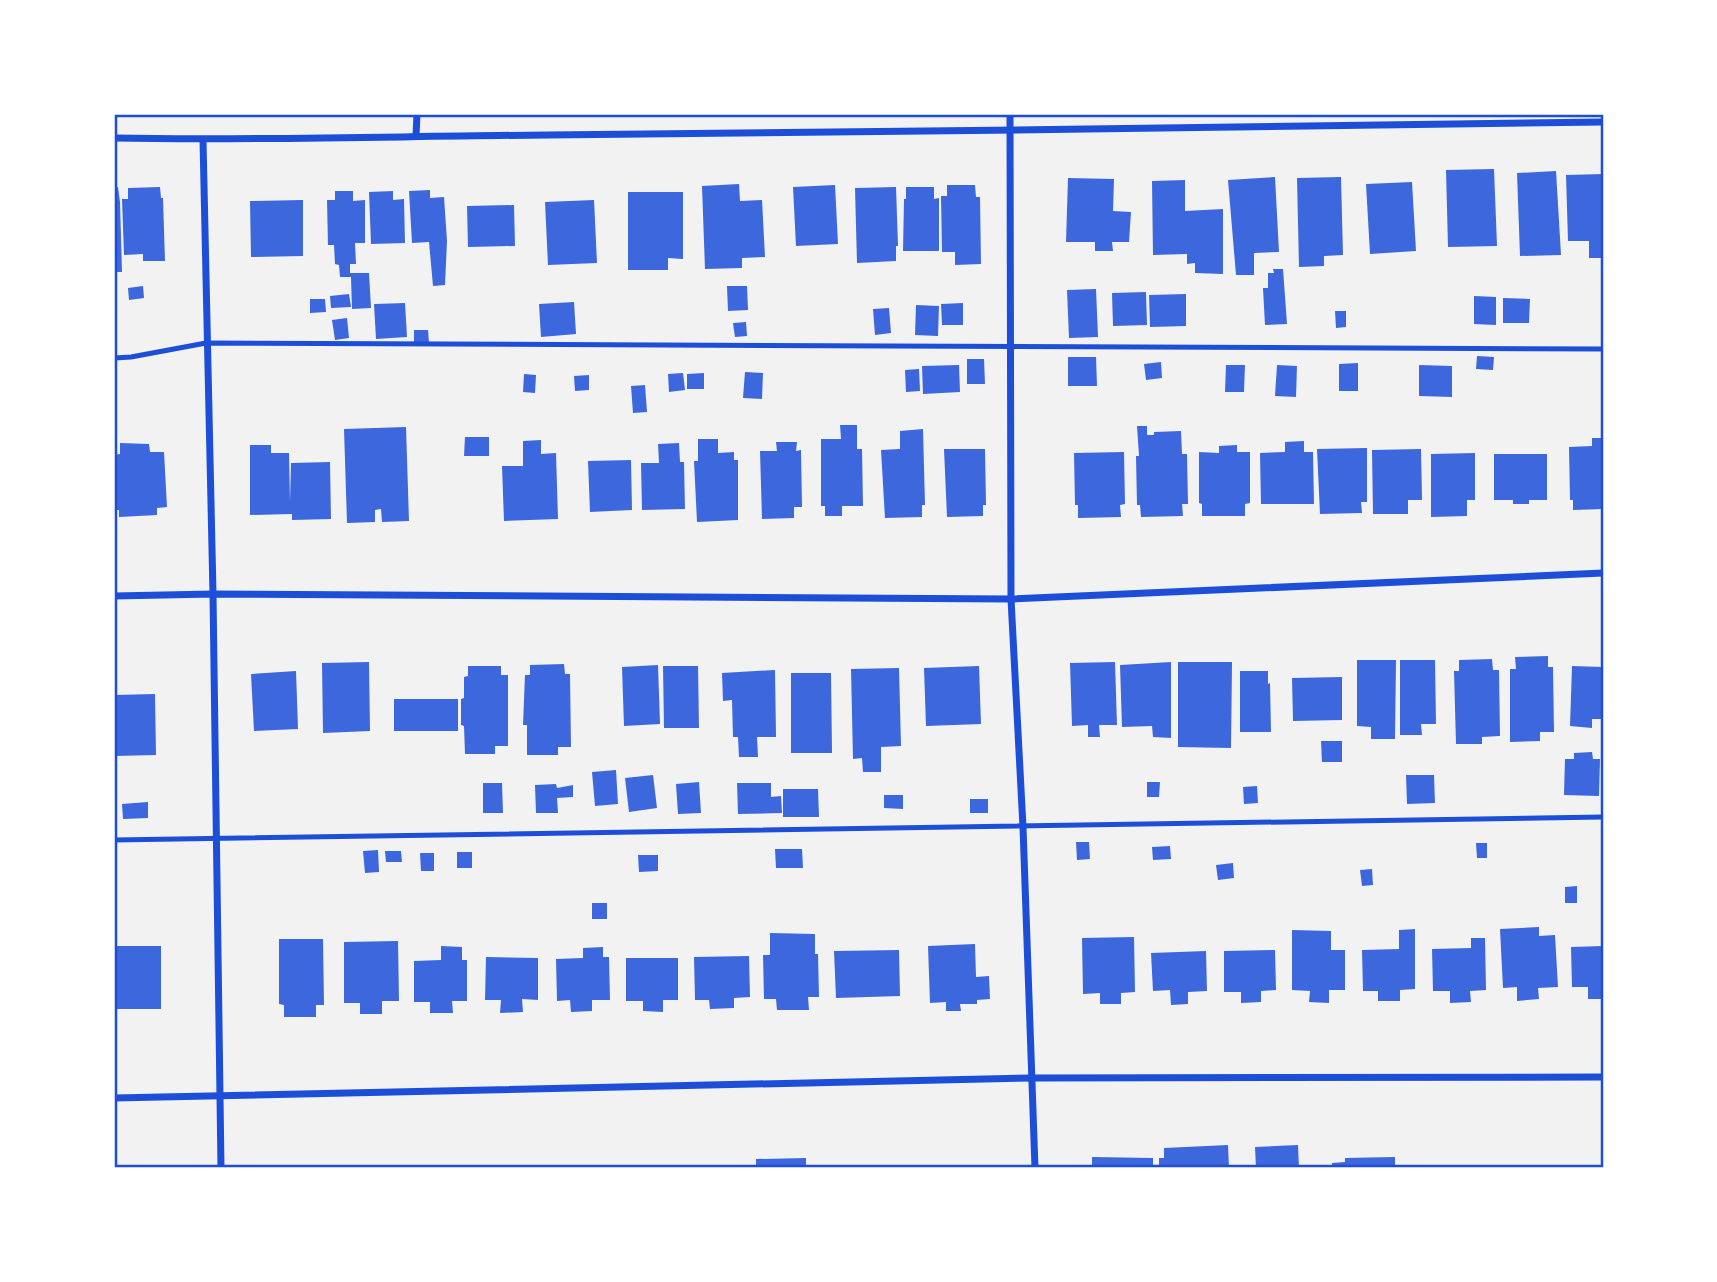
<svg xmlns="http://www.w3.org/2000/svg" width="1717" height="1282" font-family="'PT Sans Narrow',sans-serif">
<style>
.building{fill:#3d67dc}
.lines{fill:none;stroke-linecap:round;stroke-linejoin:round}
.service{stroke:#1d4ed8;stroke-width:5}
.minor{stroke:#1d4ed8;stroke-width:7}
.neatline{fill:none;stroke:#1d4ed8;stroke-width:2.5}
</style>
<rect width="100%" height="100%" fill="#f2f2f2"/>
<g class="building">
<path d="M1494 169 1497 246 1448 247 1446 170Z"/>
<path d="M1556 171 1561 255 1520 256 1517 173Z"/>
<path d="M1603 174V258H1589V241H1568L1566 175Z"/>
<path d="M1275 177 1279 252 1254 253V275H1236L1228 180Z"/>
<path d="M1341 177 1343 255 1324 256V266L1299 267 1297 178Z"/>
<path d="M1068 178 1114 179 1113 211 1131 212 1129 242H1112L1113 251H1095V242H1066Z"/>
<path d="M1185 180V211L1223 209V274L1195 273V263L1187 264V254L1153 255 1152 181Z"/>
<path d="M1412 182 1416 251 1370 254 1366 184Z"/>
<path d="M739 184 740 201 762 200 765 257 742 258V268L705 269 702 186Z"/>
<path d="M835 185 838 244 796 246 793 187Z"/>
<path d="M947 185H975L976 197H980L981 264 955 265V252H942L941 196H947Z"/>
<path d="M114 187H118L120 202 122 272H114Z"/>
<path d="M160 187 161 198H163L165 261H143V254L124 255 122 199H128V188Z"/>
<path d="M896 187 898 246H896V261L857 263 855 188Z"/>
<path d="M906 187H934V199L939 198V251H903L904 199H906Z"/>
<path d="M430 190V198L444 197 447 241 445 285 433 286 429 242 412 243 409 191Z"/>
<path d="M335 191H353V201L365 200V243H355L356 264H350V273H369L371 308 352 309 351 277H340L339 265 335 264 334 245H328L327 200H335Z"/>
<path d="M393 191V200L404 199 405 243 371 244 369 192Z"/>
<path d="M628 192H683V259L668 258V270H628Z"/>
<path d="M303 200V256L251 257 250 201Z"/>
<path d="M594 200 597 263 548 265 545 202Z"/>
<path d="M514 205 515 246 468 247 467 206Z"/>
<path d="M1273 269H1283L1287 324 1265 325 1263 288H1268V273H1274Z"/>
<path d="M143 286 144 298 129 300 128 288Z"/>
<path d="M727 286H747L748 310 728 311Z"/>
<path d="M1096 289 1098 337 1069 338 1067 290Z"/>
<path d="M1146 292 1147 325 1113 326 1112 293Z"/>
<path d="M349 294 351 307 331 308 330 296Z"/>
<path d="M1186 294V326L1150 327 1149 295Z"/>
<path d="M1474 296 1496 297V325L1474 324Z"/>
<path d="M1503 298 1530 299 1529 323H1503Z"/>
<path d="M310 299H325L326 312 310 313Z"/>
<path d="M574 302 576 334 541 337 539 304Z"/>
<path d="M405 303 407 337 376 339 374 304Z"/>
<path d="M963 303V325H942L941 304Z"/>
<path d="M916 305 939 306 938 336 915 335Z"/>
<path d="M889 308 891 333 875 335 873 309Z"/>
<path d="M1335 311H1346V327L1336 328Z"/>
<path d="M347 318 349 338 335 340 332 320Z"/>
<path d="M746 322 747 336 735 337 733 323Z"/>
<path d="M414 330H428L429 343 414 344Z"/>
<path d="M1477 356 1494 357 1493 370 1476 369Z"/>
<path d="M1068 357H1096L1097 386H1068Z"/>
<path d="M967 359H984L985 384H967Z"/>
<path d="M1161 362 1162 378 1146 380 1144 364Z"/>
<path d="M1358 363V391H1339V364Z"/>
<path d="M959 365 960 392 923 394 922 366Z"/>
<path d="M1226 365H1245L1244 392H1225Z"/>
<path d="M1277 365 1297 366 1296 397 1275 396Z"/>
<path d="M1419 365 1452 366V397L1419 396Z"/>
<path d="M919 369 920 391 906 392 905 370Z"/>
<path d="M745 372 763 373 762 399 743 398Z"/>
<path d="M683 373 685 390 669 392 668 374Z"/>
<path d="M704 373V389H687V374Z"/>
<path d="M524 374 536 375 535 393 523 392Z"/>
<path d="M589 375V390L575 391 574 376Z"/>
<path d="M645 385 647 412 633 413 631 386Z"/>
<path d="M840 425H857V449H862L863 506H842V516H825V506H821V439H841Z"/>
<path d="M1137 426H1147V435H1154V432L1181 431 1182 454H1187L1188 504H1182L1183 516 1141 517 1140 505H1137L1136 456H1139Z"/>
<path d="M406 427 409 521 382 522 381 509 375 510V522L347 523 344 429Z"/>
<path d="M923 429 925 505H922V517L885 518 881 450 900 449V431Z"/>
<path d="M465 437H489V456H464Z"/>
<path d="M1592 438H1603V509L1573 510V500H1570L1569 447 1592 446Z"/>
<path d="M698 439H718V453L734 452V460H738V520L697 522 694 461H698Z"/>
<path d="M541 440V454L556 453 558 519 504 521 502 466H523V441Z"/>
<path d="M1304 441V452H1313L1314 504H1261L1260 453 1285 452V442Z"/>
<path d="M776 442H797L796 451 801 450 802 507H794V518L762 519 760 451H777Z"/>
<path d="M120 443 149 444 150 452H164L167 507 157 508V515L119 517V510H117L114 455 120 454Z"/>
<path d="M679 443 680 462H684L685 509 642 510 641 463H659L658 444Z"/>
<path d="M250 445H271V453H289L290 502 291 463 330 462 331 519 292 520V514L250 515Z"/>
<path d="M1237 445V452H1250V503L1245 504V516H1202V504L1199 503V452L1219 453V446Z"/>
<path d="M1367 448V502H1361L1362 513 1320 514 1317 449Z"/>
<path d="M944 449H985L986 505H983V516L947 517Z"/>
<path d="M1421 449 1422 500H1408V514H1373L1372 450Z"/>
<path d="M1124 452 1125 504 1120 505 1121 517 1078 518V505H1075L1074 453Z"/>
<path d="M1475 453V500H1467V516L1431 517V454Z"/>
<path d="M1494 454H1547V500H1529V504H1513V500H1494Z"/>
<path d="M631 460 632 510 590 512 588 461Z"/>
<path d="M1548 656V667H1553L1554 732H1540V741L1510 742V669H1516L1515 657Z"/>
<path d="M1492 659 1493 670H1499L1500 736 1482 737V744H1456L1454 671H1459V660Z"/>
<path d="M1357 660H1396L1395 739H1371V727L1357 726Z"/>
<path d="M1400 660H1435L1436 724H1421L1422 735H1400Z"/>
<path d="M369 662 370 731 323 733 322 663Z"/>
<path d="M1115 662 1117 725H1099L1100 737H1088V725L1072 726 1070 663Z"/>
<path d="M1171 662V738L1153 737 1152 726 1122 727 1120 665Z"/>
<path d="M1178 662H1232L1231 748 1178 747Z"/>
<path d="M564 664 565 674H570L571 747H558V755H527V725H523L525 675H530V665Z"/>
<path d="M658 665 660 724 624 726 622 667Z"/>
<path d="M468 666H501V675H508V746H495V754H465L464 726 461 725V699L464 698V677L468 676Z"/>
<path d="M663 666H698L699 728H664Z"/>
<path d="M979 666 981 724 926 726 924 668Z"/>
<path d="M1572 666 1603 667V719H1592V728L1570 726Z"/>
<path d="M899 668 901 746 881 747V772H863L862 758 853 759 851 669Z"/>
<path d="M775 670 776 737H757L758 757H739L738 737H733L732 700 723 701 722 673Z"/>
<path d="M296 671 298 729 254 731 251 674Z"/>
<path d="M1240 671H1268V684L1270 683 1271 732H1240Z"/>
<path d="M791 673H831L832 753H791Z"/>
<path d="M1342 677V720L1293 721 1292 678Z"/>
<path d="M155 694 156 755 114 756V695Z"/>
<rect x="394" y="699" width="64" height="32"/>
<path d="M1321 741H1342V762H1322Z"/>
<path d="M1592 752 1593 759H1600L1599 796 1564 795 1565 759H1574V753Z"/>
<path d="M616 770 618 804 595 806 592 772Z"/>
<path d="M653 775 657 808 629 812 625 778Z"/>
<path d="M1406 775H1434L1435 803 1407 804Z"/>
<path d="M699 782 701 813 678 814 676 784Z"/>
<path d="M1147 782H1160L1159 797H1147Z"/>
<path d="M483 783H502L503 813H483Z"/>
<path d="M737 783H771V797L781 796 782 813 738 814Z"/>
<path d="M556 784 557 788 573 785V797L557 798 558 813H536L535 785Z"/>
<path d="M1257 786 1258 803 1244 804 1243 787Z"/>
<path d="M783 789H818L819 817H783Z"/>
<path d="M884 795H903V809L884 808Z"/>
<rect x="970" y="799" width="18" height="14"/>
<path d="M148 802V818L123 819 122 804Z"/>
<path d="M1076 842H1089L1090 859 1077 860Z"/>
<path d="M1476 843H1487V858H1477Z"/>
<path d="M1170 846 1171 859 1153 860 1152 847Z"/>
<path d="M775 849H802L803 868H776Z"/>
<path d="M378 850 379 872 365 873 363 851Z"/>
<path d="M385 851H401L402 862H386Z"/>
<rect x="457" y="852" width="15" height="16"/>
<path d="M420 853H434V871H421Z"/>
<path d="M638 855H658V871L639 872Z"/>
<path d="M1233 863 1234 878 1218 880 1216 865Z"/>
<path d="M1372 869 1373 885 1362 886 1360 870Z"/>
<path d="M1577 886V903H1565V887Z"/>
<rect x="592" y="903" width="15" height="16"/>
<path d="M1539 927V936L1555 935 1558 987 1538 988 1539 999 1517 1001V987L1503 988 1500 929Z"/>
<path d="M1415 929V989L1400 990V1001H1378V991H1363L1362 950 1399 949V930Z"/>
<path d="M1292 930 1331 931V950H1345V990H1329V1003L1309 1002 1310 991 1292 990Z"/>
<path d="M770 933 815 934V954H818L819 997H808L809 1010H777L776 999H764L763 955H770Z"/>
<path d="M1134 937 1135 992 1121 993V1004H1100V993L1083 994 1082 938Z"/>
<path d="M1471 938H1485L1486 990 1470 991 1471 1002 1450 1003V991H1433L1432 949 1471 948Z"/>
<path d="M279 939H323L324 1005H316V1017H284V1005L279 1004Z"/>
<path d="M398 941 399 1001H382V1014H360V1003H344V942Z"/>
<path d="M975 944 976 977 989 976 990 999 977 1000V1004H960L961 1011H946V1002L930 1003 928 946Z"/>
<rect x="114" y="946" width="47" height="63"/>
<path d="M441 946 462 947V960H467V1001H452L453 1013H430V1002H414V961L441 960Z"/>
<path d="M1603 946V999H1588V987H1572L1571 947Z"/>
<path d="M603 947V957H609L610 1000H592V1011L571 1012 570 1000 557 1001 556 959 583 958V948Z"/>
<path d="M899 950 900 996 836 998 834 951Z"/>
<path d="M1275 950 1276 990 1261 991V1002L1241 1003V992H1224V951Z"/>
<path d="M1206 951 1207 991 1188 992V1004L1171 1005 1170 990 1153 991 1151 953Z"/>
<path d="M749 956 750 997 734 998V1008L710 1009 709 1000H695L694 957Z"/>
<path d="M486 957 538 958V1000L522 999 523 1012 500 1013 501 1000H485Z"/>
<path d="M626 958H678V1000H663V1012L643 1011V1001H626Z"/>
<path d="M1228 1145 1229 1168H1159V1158H1164V1148Z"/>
<path d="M1298 1145 1299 1168H1256L1255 1147Z"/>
<path d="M1092 1157 1153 1158V1168H1092Z"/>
<path d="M1395 1157V1168H1332V1163L1345 1162V1158Z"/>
<path d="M806 1158V1168H756V1159Z"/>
<rect x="139" y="1165" width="18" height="3"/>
<path d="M609 1165V1168H592V1166Z"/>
</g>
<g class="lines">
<g class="service">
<path d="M114 358 131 357 206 343 1603 349"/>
<path d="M114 840 1603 817"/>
</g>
<g class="minor">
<path d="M1010 114 1011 599 1023 827 1035 1168"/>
<path d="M416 136 417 114"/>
<path d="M114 138C258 141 403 136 548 135 900 132 1251 127 1603 122"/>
<path d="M203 140 213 594 221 1168"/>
<path d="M114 596 213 594 1011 599 1603 573"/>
<path d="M114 1098 1033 1078 1603 1077"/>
</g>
</g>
<rect width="1717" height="1282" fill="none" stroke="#ffffff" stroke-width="231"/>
<rect x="116" y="116" width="1486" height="1050" class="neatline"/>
</svg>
